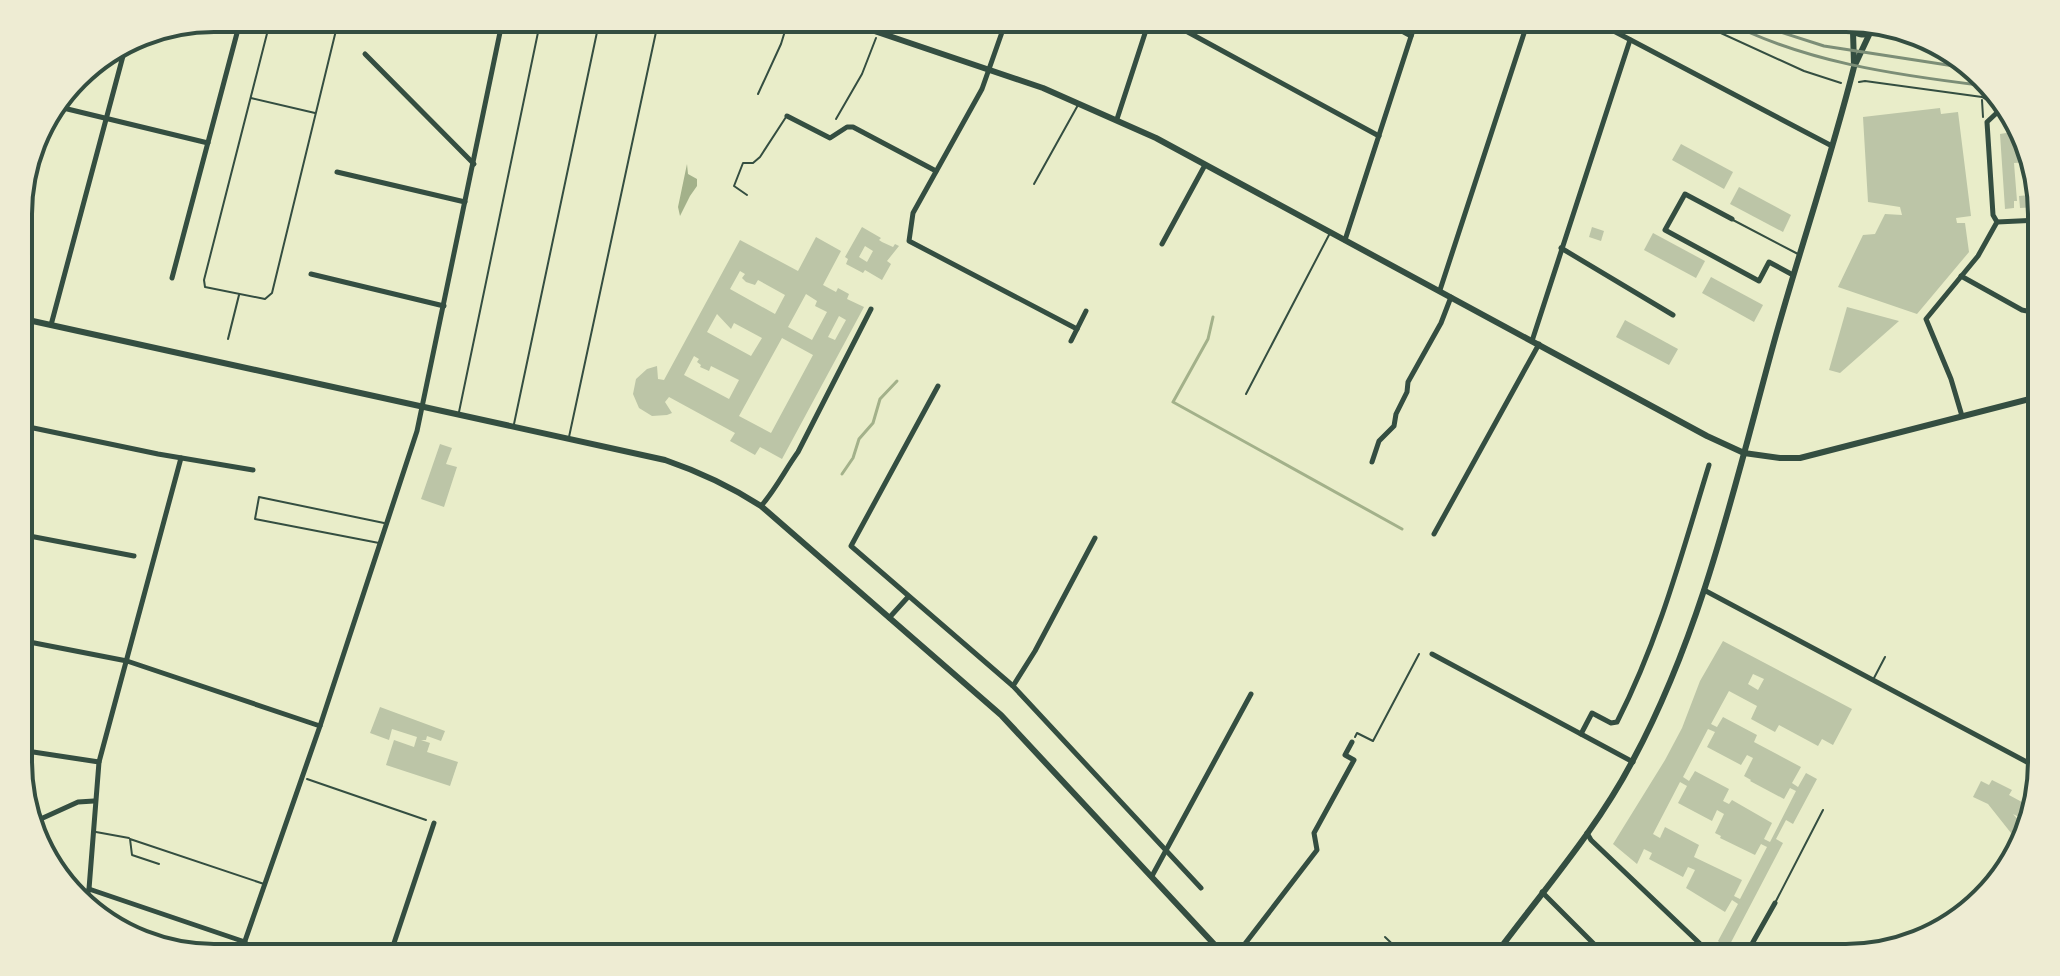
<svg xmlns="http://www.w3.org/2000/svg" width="2060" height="976" font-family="Montserrat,sans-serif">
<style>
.water{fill:#a3b18a}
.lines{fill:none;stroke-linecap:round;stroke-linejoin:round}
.stream{stroke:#a3b18a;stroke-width:3}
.building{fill:#bcc5a7;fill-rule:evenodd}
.path{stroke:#344e41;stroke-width:2}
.service{stroke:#344e41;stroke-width:2}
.minor{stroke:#344e41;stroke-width:5}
.tertiary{stroke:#344e41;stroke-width:6}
.rail{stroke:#7c8e77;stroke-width:3}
.rim{fill:none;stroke:#344e41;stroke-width:4}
</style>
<rect width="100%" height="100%" fill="#e9edc9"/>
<path class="water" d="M687 164 688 174 697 179V186L690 196 680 216 678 207Z"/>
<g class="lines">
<g class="stream">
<path d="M1213 317 1208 339 1173 402 1402 529"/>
<path d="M842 474 853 458 859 439 873 423 880 399 897 381"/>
</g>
</g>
<g class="building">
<path d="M1940 108 1941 114 1958 112 1971 216 1956 218 1957 223H1965L1969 252 1917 314 1838 287 1863 235 1875 234 1885 214 1902 215 1900 207 1868 202 1863 117Z"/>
<path d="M2012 132 2019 134 2030 162 2014 163 2017 201H2014V208L2005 209 2000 134Z"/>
<path d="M1681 144 1733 172 1724 189 1672 160Z"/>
<path d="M1739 187 1791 215 1783 232 1730 204Z"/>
<path d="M2040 194V207L2020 208 2019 196Z"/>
<path d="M862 227 881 238 879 240 882 242 893 247 895 244 899 246 887 261 891 264 882 280 865 270 863 273 846 264 848 259 845 257ZM865 246 873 251 867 262 859 257Z"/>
<path d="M1592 227 1604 231 1601 241 1589 237Z"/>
<path d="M1653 233 1705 261 1696 278 1644 250Z"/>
<path d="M816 237 841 251 823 285 836 292 838 288 849 294 847 299 864 307 782 459 760 447 755 455 730 441 735 433 669 397 665 402 672 413 667 415 652 416 639 408 633 394 636 379 647 369 657 366 658 379 664 380 740 240 798 271ZM740 271 745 274 742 278 746 282 755 285 758 280 785 295 775 314 730 289ZM806 294 817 301 815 306 827 312 812 340 788 327ZM717 314 731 329 734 323 762 338 751 356 707 332ZM839 316 846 320 835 340 828 337ZM782 338 813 355 771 433 739 416ZM694 356 699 359 697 362 701 365 700 367 709 371 711 366 739 380 729 399 684 375Z"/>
<path d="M1711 277 1763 305 1754 322 1702 293Z"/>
<path d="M1847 307 1899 321 1840 373 1829 370Z"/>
<path d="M1625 320 1678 349 1669 365 1616 337Z"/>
<path d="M440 444 452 448 446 464 457 467 444 507 421 499Z"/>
<path d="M1723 641 1852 709 1833 745 1822 739 1818 746 1779 725 1775 732 1751 719 1757 706 1729 691 1711 724 1717 727 1723 717 1757 735 1754 742 1801 767 1792 783 1798 787 1806 773 1817 779 1793 824 1786 820 1776 839 1783 843 1727 950 1718 941 1738 904 1732 900 1725 912 1686 888 1695 870 1688 867 1683 877 1649 859 1652 853 1644 849 1637 864 1613 844 1665 760 1682 728 1700 681ZM1753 674 1764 679 1758 690 1748 684ZM1708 729 1715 732 1707 747 1741 765 1747 755 1753 758 1744 776 1751 780 1750 781 1784 799 1790 788 1796 791 1770 842 1764 839 1772 823 1732 800 1729 804 1723 801 1729 789 1695 771 1689 781 1683 777ZM1680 782 1687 786 1678 803 1712 821 1717 810 1724 814 1715 833 1721 836 1720 838 1755 855 1761 844 1767 847 1740 899 1734 896 1742 880 1694 857 1699 845 1665 827 1660 838 1653 834Z"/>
<path d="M380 707 445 731 441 741 427 736 426 740H421L430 743 427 752 458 762 450 786 386 765 394 740 414 747 417 737 392 729 389 740 370 733Z"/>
<path d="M1992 780 2012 790 2009 795 2031 807 2027 821 2013 814 2022 824 2011 833 1988 804 1973 797 1981 781 1989 785Z"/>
</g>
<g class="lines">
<g class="path">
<path d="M1688 18 1804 71 1841 83"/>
<path d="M1859 82 1865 81 1982 97 1994 104"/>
<path d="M758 94 781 44 789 18"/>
<path d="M1982 100 1983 117"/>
<path d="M836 119 862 74 876 38"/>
<path d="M1355 737 1357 733 1373 741 1419 654"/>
<path d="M307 779 426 820"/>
<path d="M1385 937 1407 958"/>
</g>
<g class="service">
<path d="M271 18 204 280 205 287 265 299 272 293 339 18"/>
<path d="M251 98 315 113"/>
<path d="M1034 184 1078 105"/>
<path d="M747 195 734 186 743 163H753L760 157 786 117"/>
<path d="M1733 220 1798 254"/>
<path d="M228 339 239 295"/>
<path d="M1246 394 1330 233"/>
<path d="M459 412 541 18"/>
<path d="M514 424 600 18"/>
<path d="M569 437 659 18"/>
<path d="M379 543 255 519 259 497 384 523"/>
<path d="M1874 678 1885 657"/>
<path d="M96 832 129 838"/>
<path d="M159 864 132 855 130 839 264 884"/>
<path d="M1776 901 1823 810"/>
</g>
<g class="minor">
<path d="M1007 18 982 89 913 213 909 241 1077 329"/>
<path d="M1162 18 1379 136"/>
<path d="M1378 18 1411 36"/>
<path d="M1589 18 1832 146"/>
<path d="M365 54 474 164"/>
<path d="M55 106 208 143"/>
<path d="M787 116 830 138 847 127H853L936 171"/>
<path d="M1117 119 1150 18"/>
<path d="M337 172 465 202"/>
<path d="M1732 219 1685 194 1665 230 1759 281 1769 262 1793 275"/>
<path d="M1997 222 2040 220"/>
<path d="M1345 240 1417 18"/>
<path d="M1162 244 1205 165"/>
<path d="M1561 248 1673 315"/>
<path d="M311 274 444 306"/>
<path d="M1961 276 2022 310 2041 314"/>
<path d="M172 278 241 18"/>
<path d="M1440 290 1529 18"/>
<path d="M51 325 127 41"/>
<path d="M1071 341 1086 311"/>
<path d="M1532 341 1630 40"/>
<path d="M938 386 851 546 1013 686 1201 888"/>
<path d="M1962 416 1951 379 1926 319 1978 256 1997 222 1993 215 1987 122 2002 108 2012 114"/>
<path d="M19 425 158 454 253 470"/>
<path d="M1372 462 1379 441 1394 426 1396 414 1407 392 1408 382 1441 323 1451 297"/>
<path d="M761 506C776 489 785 470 798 452L871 309"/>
<path d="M19 534 134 556"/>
<path d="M1434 534 1539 344"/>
<path d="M1704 590 2040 769"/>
<path d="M889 618 908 597"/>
<path d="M19 640 127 661 320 726"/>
<path d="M1432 654 1633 762"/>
<path d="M1013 686 1035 651 1095 538"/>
<path d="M1581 734 1592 713 1611 723 1617 722C1659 640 1682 553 1709 465"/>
<path d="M20 750 99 762"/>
<path d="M34 822 78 802 94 801"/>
<path d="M1587 833 1591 840 1715 958"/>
<path d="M1152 876 1251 694"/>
<path d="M89 889 245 942"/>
<path d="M1542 892 1608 958"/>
<path d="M85 902 89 889 99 762 181 458"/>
<path d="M1942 929 1978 899"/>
<path d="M239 958 320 726 417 431 503 18"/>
<path d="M389 958 434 823"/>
<path d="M1234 958 1317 850 1314 833 1354 760 1345 755 1352 742"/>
<path d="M1744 958 1775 903"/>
</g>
<g class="tertiary">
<path d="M836 18 1043 88 1156 138 1707 436 1744 453 1780 458H1800L2041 396"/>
<path d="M1842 18C1850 36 1867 40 1882 26"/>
<path d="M1853 32 1854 64"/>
<path d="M19 318 665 460C700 472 730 486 761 506L1001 715 1227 958"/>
<path d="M1493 958C1541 893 1596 831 1633 760 1704 628 1736 479 1776 335 1801 246 1831 158 1854 67L1869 35"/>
</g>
<g class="rail">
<path d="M1719 18C1802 62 1895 75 1987 86"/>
<path d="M1768 28 1824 46 1967 68"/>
</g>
</g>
<path d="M0 0H2060V976H0ZM214 32H1846A182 182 0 0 1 2028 214V762A182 182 0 0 1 1846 944H214A182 182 0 0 1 32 762V214A182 182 0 0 1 214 32Z" fill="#eeecd3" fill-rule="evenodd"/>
<path class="rim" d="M214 32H1846A182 182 0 0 1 2028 214V762A182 182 0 0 1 1846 944H214A182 182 0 0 1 32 762V214A182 182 0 0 1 214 32Z"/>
</svg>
